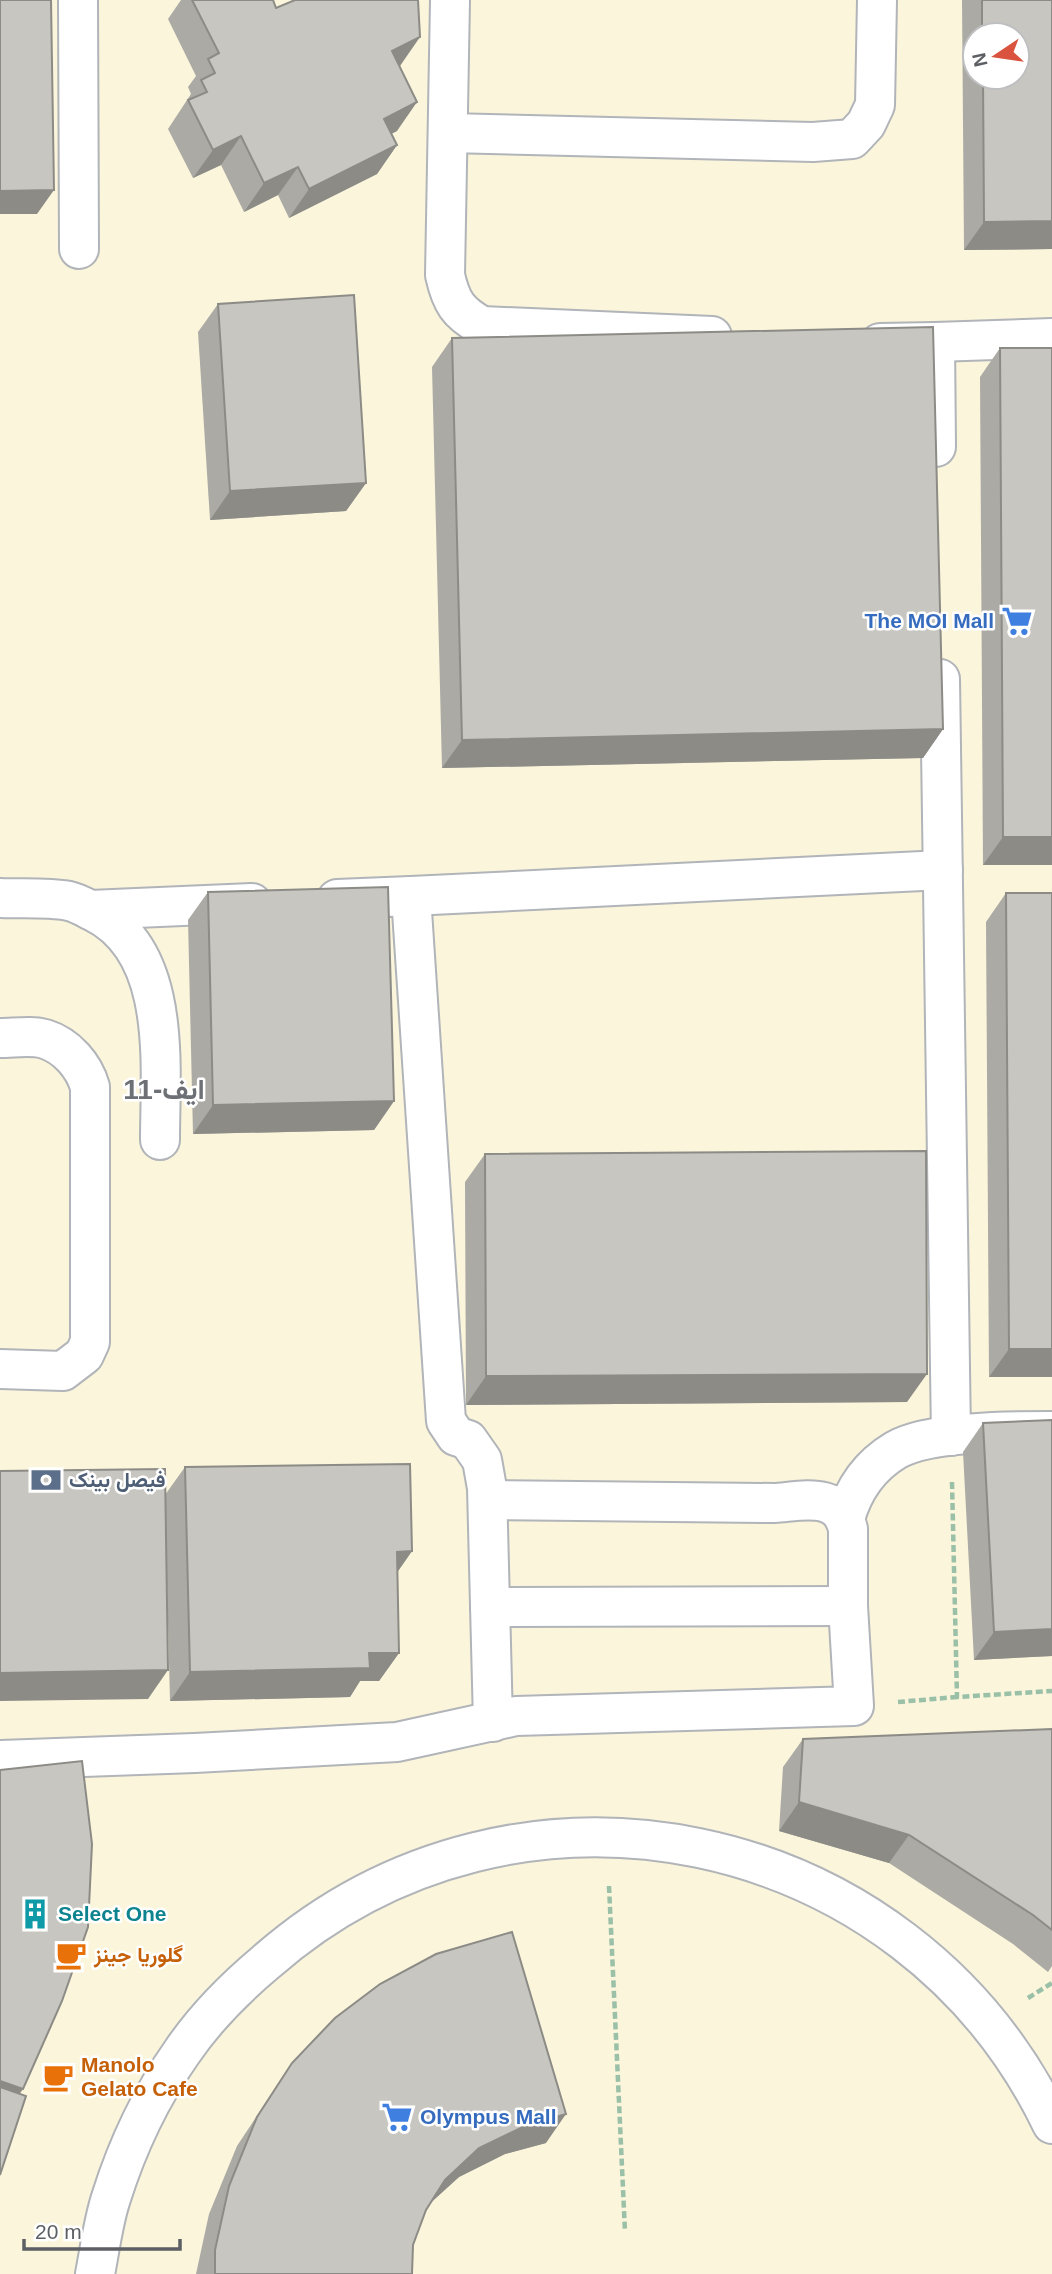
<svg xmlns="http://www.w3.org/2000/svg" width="1052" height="2274" font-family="Helvetica,Vazirmatn,sans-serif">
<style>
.commercial{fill:#faf5db;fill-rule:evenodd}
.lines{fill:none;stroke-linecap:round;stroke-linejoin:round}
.minor-casing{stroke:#b1b4b8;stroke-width:42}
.path{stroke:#9bc0a8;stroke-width:4.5;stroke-dasharray:7 3.5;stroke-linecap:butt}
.minor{stroke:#fff;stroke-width:38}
.wall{fill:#acaaa5;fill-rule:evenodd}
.shaded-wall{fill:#8c8b86}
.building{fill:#c8c6c0;stroke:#8c8b86;stroke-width:2}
.labels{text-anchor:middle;stroke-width:5;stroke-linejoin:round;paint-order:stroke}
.shop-label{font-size:21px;font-weight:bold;fill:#366cbe;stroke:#fff;text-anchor:end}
.service-label{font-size:21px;font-weight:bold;fill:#4e5e75;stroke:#fff;text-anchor:start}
.culture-label{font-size:21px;font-weight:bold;fill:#0d838f;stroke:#fff;text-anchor:start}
.food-label{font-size:21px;font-weight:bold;fill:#c56008;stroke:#fff;text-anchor:start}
.district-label{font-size:28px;font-weight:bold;fill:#6d7075;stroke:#fff}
</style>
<rect width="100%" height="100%" fill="#edebe4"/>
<path class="commercial" d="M0 0H1052V2274H0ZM975 35H1017V77H975Z"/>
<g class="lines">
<g class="minor-casing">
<g id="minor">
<path d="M78 0 79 249"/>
<path d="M450 0 445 275C451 302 458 313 482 326L712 336"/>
<path d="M448 133 813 142 852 139 866 124 875 105 877 0"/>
<path d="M935 342 1052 338"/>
<path d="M880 343 935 342 936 447"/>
<path d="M940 679 951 1436"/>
<path d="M411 896 943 870"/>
<path d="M0 898C23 899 47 897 69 901 78 903 86 908 94 912 173 951 160 1066 160 1140"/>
<path d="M337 899 411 896 446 1421 456 1436 468 1440 482 1460 487 1488 493 1722"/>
<path d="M90 910 252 903"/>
<path d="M0 1038C14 1038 32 1035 45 1039 67 1046 84 1066 90 1087V1342L84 1355 63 1371 0 1369"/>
<path d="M845 1519C853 1490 869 1466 896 1450 928 1431 1013 1431 1052 1431"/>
<path d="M490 1607 848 1606"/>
<path d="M0 1760 195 1753 397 1742 516 1716 854 1706 848 1606V1529C839 1491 804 1501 774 1503L488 1500"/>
<path d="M95 2274C100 2249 103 2222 111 2198 127 2147 151 2096 182 2052 205 2018 235 1988 266 1962 516 1742 908 1824 1052 2124"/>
</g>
</g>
<g class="path">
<path d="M952 1482 957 1697 1052 1691"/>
<path d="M898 1702 957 1697"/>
<path d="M609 1886 625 2232"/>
<path d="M1028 1998 1052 1983"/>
</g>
<use href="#minor" class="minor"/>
</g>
<g class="wall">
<path d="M181 0H273L276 8 399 66 397 131 391 134 397 145 377 174 289 218 278 195 244 212 221 165 193 178 168 129 191 94 188 87 196 76 168 19Z"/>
<path d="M962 0H1052V249L964 250ZM975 35H1017V77H975Z"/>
<path d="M218 304 366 483 346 511 210 520 198 332Z"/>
<path d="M452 338 943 729 923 758 442 768 432 367Z"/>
<path d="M1000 348 1052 865H983L980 377Z"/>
<path d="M208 892 394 1101 374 1130 193 1134 188 920Z"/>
<path d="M1006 893H1052V1377H989L986 922Z"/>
<path d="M485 1154 907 1402 466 1405 465 1182Z"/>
<path d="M1052 1420V1656L974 1660 963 1452 983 1423Z"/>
<path d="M185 1467 412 1551 397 1572 399 1653 379 1681H360L350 1697 170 1701 166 1544 148 1699 165 1495Z"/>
<path d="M1052 1729V1966L1048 1972 1013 1944 889 1863 779 1831 783 1767 803 1739Z"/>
<path d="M292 2063 546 2143 505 2154 459 2177 429 2204 426 2210 413 2245 412 2274H196L209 2214 237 2146Z"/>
</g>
<g class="shaded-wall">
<path d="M420 37 400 66 372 79 392 51Z"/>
<path d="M417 102 397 131 364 147 384 119Z"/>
<path d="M241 136 221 165 193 178 213 150Z"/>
<path d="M397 145 377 174 289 218 309 189Z"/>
<path d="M298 167 278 195 244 212 264 183Z"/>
<path d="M54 190 37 214H0V191Z"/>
<path d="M1052 221V249L964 250 984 222Z"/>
<path d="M366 483 346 511 210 520 230 491Z"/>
<path d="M943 729 923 758 442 768 462 740Z"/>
<path d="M1003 837H1052V865H983Z"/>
<path d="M394 1101 374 1130 193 1134 213 1105Z"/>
<path d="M1009 1349H1052V1377H989Z"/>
<path d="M927 1374 907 1402 466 1405 486 1376Z"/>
<path d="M412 1551 392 1580 397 1552Z"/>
<path d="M1052 1629V1656L974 1660 994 1632Z"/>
<path d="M369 1653H399L379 1681H360L350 1697 170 1701 190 1672Z"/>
<path d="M168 1670 148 1699 0 1701V1673Z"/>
<path d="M799 1802 909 1835 889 1863 779 1831Z"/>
<path d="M0 2081 23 2089 3 2118 0 2116Z"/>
<path d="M566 2114 546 2143 505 2154 459 2177 425 2208 445 2180 479 2148 525 2126Z"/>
</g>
<g class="building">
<path d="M0 0H51L54 190 0 191Z"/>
<path d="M192 0H273L276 8 295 0H418L420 37 392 51 417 102 384 119 397 145 309 189 298 167 264 183 241 136 213 150 188 100 207 92 201 80 215 73 208 59 219 53Z"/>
<path d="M982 0H1052V221L984 222 983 77H1017V35H982Z"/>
<path d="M354 295 366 483 230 491 218 304Z"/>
<path d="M933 327 943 729 462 740 452 338Z"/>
<path d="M1000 348H1052V837H1003Z"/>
<path d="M388 887 394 1101 213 1105 208 892Z"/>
<path d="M1006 893H1052V1349H1009Z"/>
<path d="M926 1151 927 1374 486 1376 485 1154Z"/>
<path d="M1052 1420V1629L994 1632 983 1423Z"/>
<path d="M410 1464 412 1551 397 1552 399 1653H369L370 1668 190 1672 185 1467Z"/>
<path d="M165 1469 168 1670 0 1673V1471Z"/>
<path d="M1052 1729V1930L1033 1915 909 1835 799 1802 803 1739Z"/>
<path d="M82 1761 92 1844 88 1927 62 2001 23 2089 0 2081V1770Z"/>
<path d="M512 1932 566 2114 525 2126 479 2148 445 2180 426 2210 413 2245 412 2274H215V2250L229 2186 257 2117 292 2063 335 2018 380 1984 436 1954Z"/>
<path d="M0 2087 26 2096 0 2175Z"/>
</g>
<defs>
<g id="supermarket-bare" transform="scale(2.415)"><path d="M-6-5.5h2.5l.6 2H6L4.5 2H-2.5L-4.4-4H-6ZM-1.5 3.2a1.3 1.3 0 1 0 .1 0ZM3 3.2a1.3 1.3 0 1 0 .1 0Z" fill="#3f7fe0" stroke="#fff" stroke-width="2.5" paint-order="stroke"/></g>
<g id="bank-bare" transform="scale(2.415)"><path d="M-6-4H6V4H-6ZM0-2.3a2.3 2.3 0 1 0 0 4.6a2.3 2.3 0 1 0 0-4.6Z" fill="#5c6f8a" stroke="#fff" stroke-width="2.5" paint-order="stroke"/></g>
<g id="building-bare" transform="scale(2.415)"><path d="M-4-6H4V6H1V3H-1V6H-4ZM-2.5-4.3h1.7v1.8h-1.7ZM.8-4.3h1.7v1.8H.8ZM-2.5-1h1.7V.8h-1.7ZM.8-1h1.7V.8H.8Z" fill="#0f9aa8" stroke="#fff" stroke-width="2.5" paint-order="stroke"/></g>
<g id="cafe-bare" transform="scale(2.415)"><path d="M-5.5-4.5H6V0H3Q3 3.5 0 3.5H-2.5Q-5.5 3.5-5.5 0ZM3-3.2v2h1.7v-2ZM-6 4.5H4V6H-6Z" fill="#e8710a" stroke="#fff" stroke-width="2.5" paint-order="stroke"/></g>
</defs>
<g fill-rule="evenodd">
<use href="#supermarket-bare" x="1017" y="621"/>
<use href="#bank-bare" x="46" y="1480"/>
<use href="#building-bare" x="35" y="1914"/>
<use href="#cafe-bare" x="71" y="1955"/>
<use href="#cafe-bare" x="58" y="2077"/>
<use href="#supermarket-bare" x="397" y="2117"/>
</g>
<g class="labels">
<g class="shop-label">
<text x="994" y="628">The MOI Mall</text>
<text x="420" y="2124" text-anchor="start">Olympus Mall</text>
</g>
<g class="service-label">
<text x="69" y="1487">فیصل بینک</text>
</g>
<g class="culture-label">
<text x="58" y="1921">Select One</text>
</g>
<g class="food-label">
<text x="94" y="1962">گلوریا جینز</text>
<text x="81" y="2072">Manolo<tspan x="81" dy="24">Gelato Cafe</tspan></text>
</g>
<g class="district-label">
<text x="164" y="1099">ایف-11</text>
</g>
</g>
<g transform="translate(996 56) rotate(257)"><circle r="33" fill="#ffffff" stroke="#bebfc1" stroke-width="2"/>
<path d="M0-5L12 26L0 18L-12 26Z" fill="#d9533e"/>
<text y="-10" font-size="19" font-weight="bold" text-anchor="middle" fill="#5c5f63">N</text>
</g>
<path d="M24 2239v10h156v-10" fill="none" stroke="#5c5f63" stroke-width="3.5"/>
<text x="35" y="2239" font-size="21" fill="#5c5f63" stroke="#ffffff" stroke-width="5" paint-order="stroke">20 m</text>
</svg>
